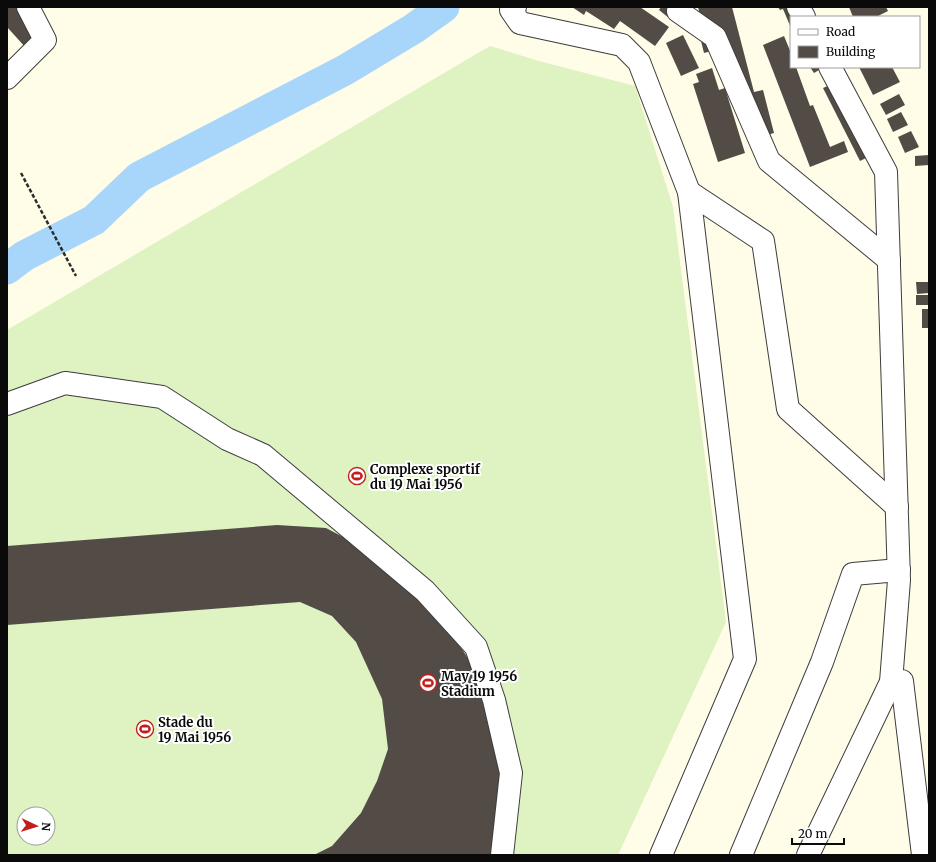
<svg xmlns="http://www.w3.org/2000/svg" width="936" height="862" font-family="Merriweather,serif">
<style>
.pitch{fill:#def2c2;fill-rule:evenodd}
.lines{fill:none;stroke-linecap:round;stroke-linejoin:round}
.river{stroke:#a8d6fa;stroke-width:31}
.building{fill:#534c46}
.minor-casing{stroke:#3d3d3d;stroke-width:24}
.path{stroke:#2c2c2c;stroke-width:2.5;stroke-dasharray:4 2;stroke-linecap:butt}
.minor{stroke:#fff;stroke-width:22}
.labels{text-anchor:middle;stroke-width:4;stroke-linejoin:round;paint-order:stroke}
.poi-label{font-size:13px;font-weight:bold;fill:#0a0a0a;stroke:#fff;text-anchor:start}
</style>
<rect width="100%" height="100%" fill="#fffce7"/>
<path class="pitch" d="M490 46 539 61 635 86 673 207 726 622 618 855H7V330ZM24 814H48V838H24Z"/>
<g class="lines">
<path class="river" d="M7 269 24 256 94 220 139 177 345 70 413 29 444 7"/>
</g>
<g class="building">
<path d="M9 7H30L48 27 26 48 7 27V9Z"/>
<path d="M572 7H640L669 27 655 46 620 21 614 29 586 11 584 15Z"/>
<path d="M661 7H686L674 22 659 10Z"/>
<path d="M698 7H732L754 92 763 90 774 133 754 139 723 48 704 53 699 33 704 32Z"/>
<path d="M778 7H802L806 17H791V28L783 9 780 10Z"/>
<path d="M849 7H886L888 11 876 17H853Z"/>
<path d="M683 35 699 68 681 76 666 43Z"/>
<path d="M784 36 791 53V67H796L810 106 813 105 830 147 844 141 848 152 810 167 763 45Z"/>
<path d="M810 67H824L814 73Z"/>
<path d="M859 67H892L900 82 873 95Z"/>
<path d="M712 68 719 90 725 88 745 153 718 162 693 84 699 82 696 74Z"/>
<path d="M830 85 882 150 860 161 823 88Z"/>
<path d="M899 94 905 105 886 115 880 104Z"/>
<path d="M901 112 908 125 893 132 887 119Z"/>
<path d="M911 131 919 147 905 153 898 137Z"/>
<path d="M929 155V165L915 166V156Z"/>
<path d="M916 282H929V293L917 294Z"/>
<rect x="916" y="295" width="13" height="10"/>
<rect x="922" y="309" width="7" height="19"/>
<path d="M277 525 326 528 360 546 443 619 474 668 490 707 504 788 494 855H314L332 846 361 813 377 781 388 749 382 699 356 642 332 616 300 602 7 625V546Z"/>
</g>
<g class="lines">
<g class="minor-casing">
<g id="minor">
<path d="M515 7 511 10 520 23 622 45 639 62 689 192 745 659 661 855"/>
<path d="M798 7 804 17"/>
<path d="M678 11 715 37 769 161 889 260"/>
<path d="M830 67 886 172 899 580 891 682 902 681 923 855"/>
<path d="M7 78 45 40 28 7"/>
<path d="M689 192 763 241 788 409 897 507"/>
<path d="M7 404 65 383 162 397 227 439 263 455 425 591 476 647 494 700 511 773 502 855"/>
<path d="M741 855 822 662 853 574 899 570"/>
<path d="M808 855 891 682"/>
</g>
</g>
<path class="path" d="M21 173 76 276"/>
<use href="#minor" class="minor"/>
</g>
<defs>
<g id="stadium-ring" transform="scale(0.9)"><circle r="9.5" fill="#fff" stroke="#c11e1b" stroke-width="1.5"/><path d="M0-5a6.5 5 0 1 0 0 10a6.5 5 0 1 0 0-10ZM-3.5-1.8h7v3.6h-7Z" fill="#c11e1b"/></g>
</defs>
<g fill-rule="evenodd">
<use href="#stadium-ring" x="357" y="476"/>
<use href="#stadium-ring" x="428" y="683"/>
<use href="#stadium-ring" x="145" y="729"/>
</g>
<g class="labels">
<g class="poi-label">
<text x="370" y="474">Complexe sportif<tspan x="370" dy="15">du 19 Mai 1956</tspan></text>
<text x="441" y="681">May 19 1956<tspan x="441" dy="15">Stadium</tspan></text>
<text x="158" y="727">Stade du<tspan x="158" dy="15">19 Mai 1956</tspan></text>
</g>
</g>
<rect width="936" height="862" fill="none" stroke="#0a0a0a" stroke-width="16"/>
<rect x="790" y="16" width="130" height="52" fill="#ffffff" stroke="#9d9d9d"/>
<rect x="798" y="29" width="20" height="6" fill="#ffffff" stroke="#9d9d9d"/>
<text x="826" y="36" font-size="12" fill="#0a0a0a">Road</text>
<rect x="798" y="46" width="20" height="12" fill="#534c46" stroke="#9d9d9d"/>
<text x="826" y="56" font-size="12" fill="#0a0a0a">Building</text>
<g transform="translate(36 826) rotate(94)"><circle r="19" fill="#ffffff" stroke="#9d9d9d"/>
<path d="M0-3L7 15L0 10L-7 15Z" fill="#c11e1b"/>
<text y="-6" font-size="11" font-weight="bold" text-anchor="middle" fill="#0a0a0a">N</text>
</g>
<path d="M792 838v6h52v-6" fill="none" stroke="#0a0a0a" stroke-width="2"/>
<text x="798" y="838" font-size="12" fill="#0a0a0a" stroke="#ffffff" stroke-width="3" paint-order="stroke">20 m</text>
</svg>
